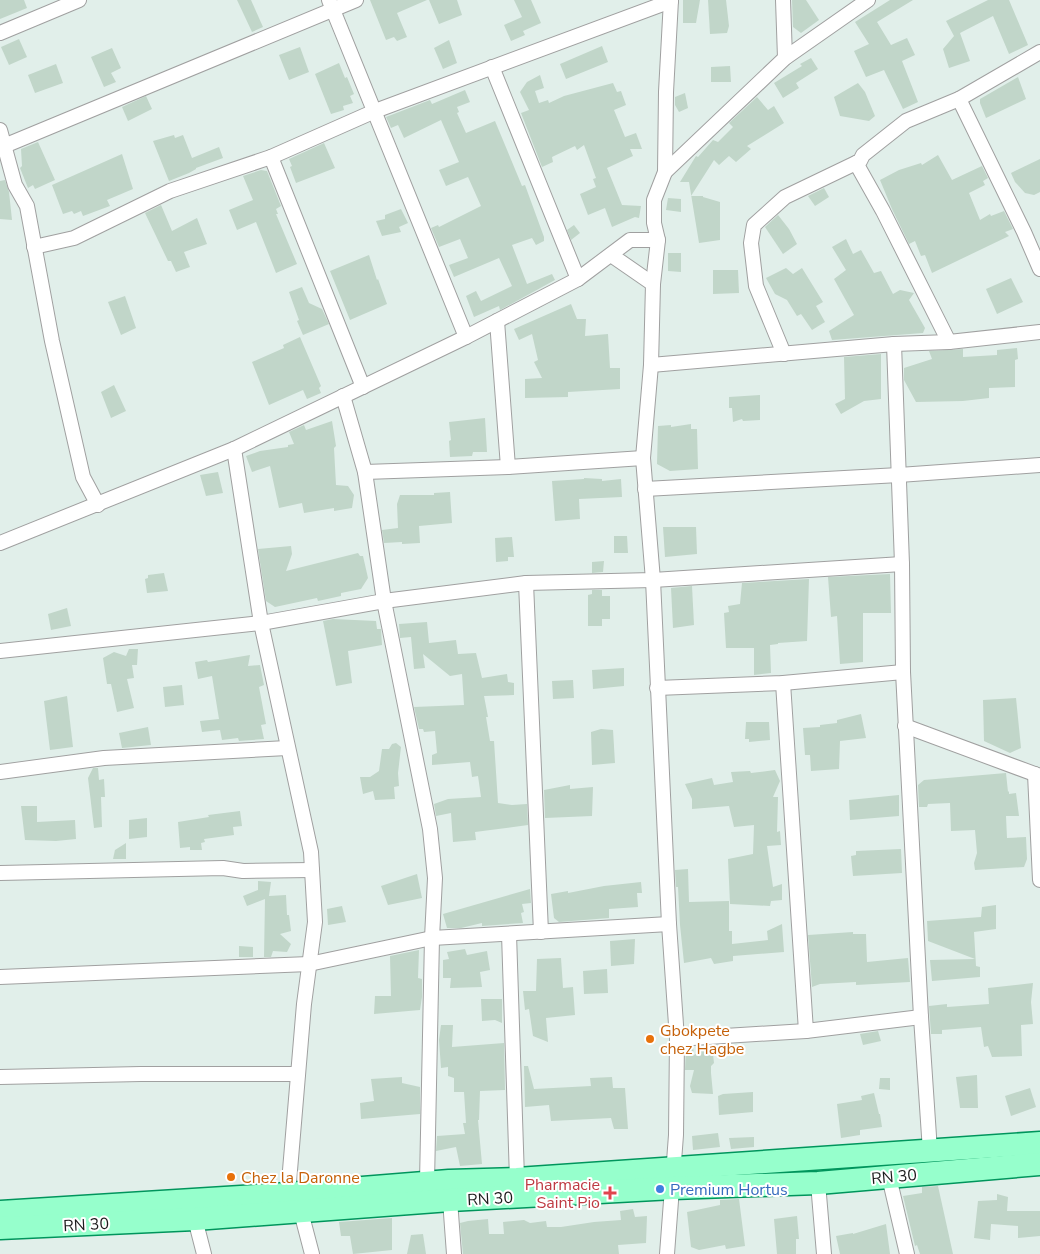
<svg xmlns="http://www.w3.org/2000/svg" width="1040" height="1254" font-family="'Nunito Sans',sans-serif">
<style>
.building{fill:#c1d6c9}
.lines{fill:none;stroke-linecap:round;stroke-linejoin:round}
.minor-casing{stroke:#a0a0a0;stroke-width:16}
.primary-casing{stroke:#00955c;stroke-width:25}
.minor{stroke:#fff;stroke-width:14}
.primary{stroke:#96ffcc;stroke-width:22}
.food-dot{fill:#e8710a;stroke:#fff;stroke-width:2}
.shop-dot{fill:#3f7fe0;stroke:#fff;stroke-width:2}
.health-dot{fill:#e0444e;stroke:#fff;stroke-width:2}
.labels{text-anchor:middle;stroke-width:4;stroke-linejoin:round;paint-order:stroke}
.food-label{font-size:16px;fill:#c56008;stroke:#fff;text-anchor:start}
.street-label{font-size:16px;fill:#1c1c1c;stroke:#fff}
.health-label{font-size:16px;fill:#be3a42;stroke:#fff;text-anchor:end}
.shop-label{font-size:16px;fill:#366cbe;stroke:#fff;text-anchor:start}
</style>
<rect width="100%" height="100%" fill="#e1efea"/>
<g class="building">
<path d="M0 0H24L27 8 0 19Z"/>
<path d="M237 0H251L263 27 252 32Z"/>
<path d="M370 0H427L397 13 407 37 397 41 394 37 386 40Z"/>
<path d="M429 0H457L462 15 439 24Z"/>
<path d="M514 0H531L541 23 523 31 525 35 511 41 504 25 522 17Z"/>
<path d="M683 0H700L696 23H683Z"/>
<path d="M708 0H726L729 26 727 33 710 34Z"/>
<path d="M792 0H806L819 20 801 33 793 27Z"/>
<path d="M890 0H913L877 22 891 45 907 38 915 55 902 61 918 102 903 109 884 70 866 77 854 51 869 44 855 22Z"/>
<path d="M988 0H1009L1028 45 1009 54 993 16 960 33 970 61 949 68 943 49 954 36 946 21Z"/>
<path d="M19 39 27 57 9 65 1 47Z"/>
<path d="M449 40 457 63 443 69 434 48Z"/>
<path d="M602 46 608 62 566 79 560 64Z"/>
<path d="M300 47 309 72 289 80 279 55Z"/>
<path d="M112 48 121 68 111 73 116 82 104 87 91 57Z"/>
<path d="M811 58 818 69 796 83 799 88 783 98 774 83 802 66 800 64Z"/>
<path d="M339 63 345 78 347 77 354 94 350 96 353 103 343 106 344 110 331 114 315 74Z"/>
<path d="M56 64 63 83 35 93 28 75Z"/>
<path d="M730 66 731 82H711V67Z"/>
<path d="M540 75 544 88 535 91 539 103 548 100 549 103 564 96 613 83 617 92 621 91 626 105 614 110 625 137 636 133 642 149H630L633 156 607 168 622 205 641 206 639 218 635 217 612 227 605 208 588 215 580 194 596 187 593 179 596 178 584 145 577 150 575 146 552 157 553 162 542 167 521 113 529 110 520 92 527 82Z"/>
<path d="M1018 77 1026 99 986 118 980 103V99Z"/>
<path d="M858 83 865 92 875 116 869 121 840 116 834 97Z"/>
<path d="M465 90 470 102 457 107 459 112 457 113 466 133 495 121 522 186 525 185 544 237V241L536 245 532 238 512 245 527 284 552 274 555 280 500 310 499 306 474 317 466 296 476 291 481 301 512 286 499 258 454 277 449 265 468 258 460 239 439 247 431 228 438 225 439 227 481 206 468 177 446 186 439 170 459 162 441 120 404 138 398 125 391 128 386 117 430 100 432 104Z"/>
<path d="M685 93 688 108 679 112 675 105V97Z"/>
<path d="M146 96 152 109 128 121 122 107Z"/>
<path d="M757 97 768 110 774 106 784 123 747 146 751 149 736 162 729 156 719 165 714 160 691 196H703V197L720 202V240L699 243 689 182H680L696 156 698 157 713 140 718 142 733 127 729 123Z"/>
<path d="M174 135 175 138 183 135 192 158 219 147 223 158 196 168V169L189 173 169 181 153 141Z"/>
<path d="M38 142 55 180 35 189 33 185 28 188 20 168 22 166 21 149Z"/>
<path d="M324 143 335 168 296 183 290 167 292 166 289 159Z"/>
<path d="M122 154 133 189 107 200 110 206 83 216 81 211 74 214 72 211 63 214 52 185Z"/>
<path d="M938 155 952 180 982 166 988 178 983 181 985 185 969 193 980 220 990 214 991 216 1004 211 1013 229 1005 232 1009 236 932 273 925 255 921 256 915 241 909 244 892 209 880 180 899 170 921 163 922 165Z"/>
<path d="M1040 159V192L1034 195 1025 193 1015 182 1011 173Z"/>
<path d="M261 170 267 171 281 206 276 209 278 214H276L297 264 276 273 256 222 237 230 229 210 253 200 243 176Z"/>
<path d="M5 180 9 192 12 220 0 219V181Z"/>
<path d="M824 188 829 197 815 206 808 196Z"/>
<path d="M668 198 681 199V212L666 210Z"/>
<path d="M161 205 172 231 197 218 207 244 184 252 190 267 176 272 171 261H168L145 213Z"/>
<path d="M401 209 408 223 399 227 401 232 382 236 376 221 385 219V215Z"/>
<path d="M778 215 789 229 797 244 783 254 765 227Z"/>
<path d="M574 225 580 233 571 240 567 230Z"/>
<path d="M846 239 853 254 861 250 874 273 881 271 893 294 900 290 914 293 909 300 925 328 923 333 832 340 829 331 854 315 834 279 846 270 832 247Z"/>
<path d="M668 253H681V272L668 271Z"/>
<path d="M369 255 377 280 378 279 387 304 350 320 330 271Z"/>
<path d="M786 268 793 274 802 268 823 302 816 306 825 322 812 330 801 314 797 316 787 300 775 294 766 278Z"/>
<path d="M713 270H738L739 293 713 294Z"/>
<path d="M1011 278 1023 302 997 314 986 289Z"/>
<path d="M302 287 309 303 322 309 329 324 303 335 297 321 299 320 289 292Z"/>
<path d="M125 296 136 328 121 335 108 302Z"/>
<path d="M571 304 577 319H586L585 336 608 334 610 368H620V389L568 392V397L525 398V379L542 378 534 362 538 360 532 334 519 340 514 329Z"/>
<path d="M300 337 321 386 319 388 321 393 307 399 303 390 269 405 252 362 284 348 283 345Z"/>
<path d="M1017 348 1018 359 1015 360V387L989 388V398L963 401 916 402 904 380V368L932 359 929 351 963 349V357L997 355V350Z"/>
<path d="M881 354V399L864 401 841 414 835 404 845 399 844 357Z"/>
<path d="M114 385 126 411 111 418 101 392Z"/>
<path d="M760 395V420L743 421 742 419 733 422 732 408H729V397Z"/>
<path d="M485 418 487 452H473L472 456 450 457 449 441 451 440 449 422Z"/>
<path d="M332 421 336 446 334 448 336 485 348 486 354 495 352 508 334 511V508L304 513 302 503 279 508 270 466 252 472 246 456 260 451 288 447V445L294 444 289 432 304 425 306 430Z"/>
<path d="M691 424V429H697L698 469 670 471 657 464 658 426 671 425V427Z"/>
<path d="M218 472 223 493 206 496 200 475Z"/>
<path d="M584 478 602 479V481L621 479 622 497 579 499 580 519 555 521 552 481 584 479Z"/>
<path d="M450 492 452 523 419 526 420 543 402 544V542L384 543 382 530 398 528 397 504 400 495H434V493Z"/>
<path d="M663 527H696L697 554 665 557Z"/>
<path d="M614 536H627L628 553H614Z"/>
<path d="M512 537 514 557H508V561L496 562 495 538Z"/>
<path d="M291 546 292 554 286 571 358 553 360 556H363L368 578 361 589 341 593V596L318 601 317 598 275 607 266 601 258 549Z"/>
<path d="M604 561 603 572 592 573V562Z"/>
<path d="M164 573 168 591 147 593 145 579 148 578V575Z"/>
<path d="M890 574 891 613H863V662L840 664 837 616 831 617 828 577Z"/>
<path d="M809 579 807 641 778 643V644L770 645 771 673 754 675V648H726L724 613 729 612 728 606 740 604 742 583Z"/>
<path d="M692 586 694 625 673 628 671 588Z"/>
<path d="M592 590H602V596H610V619H602V626H588V595L592 594Z"/>
<path d="M67 608 71 626 51 630 48 614Z"/>
<path d="M333 619 376 621 377 629H381L382 645 348 651 352 683 336 686 323 621Z"/>
<path d="M427 622 429 643 456 640 458 654 476 653 482 678 507 674 508 682 514 683V695L484 696 488 717H486L490 741H494L498 803 512 805 527 804 528 825 475 832 476 840 453 842 451 813 436 816 434 804 448 799 481 797 478 776 472 777 470 762 432 765V755L437 753 435 731 424 732 423 729H419L414 707 464 705 462 674 450 676 423 654 425 668 414 669 411 637 400 638 399 624Z"/>
<path d="M129 649H138L137 665H132L134 678 127 679 134 708 117 712 111 684H107L103 658 114 652 126 656Z"/>
<path d="M250 655 248 666 260 665 264 685 259 687 266 724 261 725 264 739 239 741 238 738 222 740 220 730 202 732 200 721 219 719 212 676 198 679 195 662 207 660 208 662Z"/>
<path d="M624 668V686L593 689 592 670Z"/>
<path d="M573 680 574 698 553 699 552 681Z"/>
<path d="M182 685 184 705 165 707 163 687Z"/>
<path d="M67 696 73 747 50 750 44 701Z"/>
<path d="M1016 698 1021 748 1010 753 984 741 983 700Z"/>
<path d="M861 714 866 738 840 741 839 769 811 771 810 755H805L803 728 820 727V725L837 723V720Z"/>
<path d="M746 722H769L770 740 749 742V739H745Z"/>
<path d="M148 727 151 745 122 748 119 733Z"/>
<path d="M601 729 613 730 615 763 592 765 591 732Z"/>
<path d="M396 743 401 747 398 773 399 786 394 787 395 799 375 800 373 791 363 794 360 777H370L379 771 382 749H389L392 744Z"/>
<path d="M93 768H98L99 780 104 779 105 797H101L102 827 94 828 88 778Z"/>
<path d="M775 770 780 781 773 797H778L777 832 780 831 781 845 767 846 773 887 782 884V900L771 901 770 906 730 904 728 859 753 854 754 825 734 827 729 806 692 809V799L685 784 712 778 714 785 733 782 731 772 750 771 751 773Z"/>
<path d="M1006 773 1008 792 1009 791V794L1016 793 1019 816H1006L1007 838 1026 837 1027 859 1024 867 975 870 974 863 977 853 975 830 951 831 950 803 928 804 927 807H919L918 785 924 780Z"/>
<path d="M570 785V789L593 787 592 816 545 818 544 790Z"/>
<path d="M899 795V816L850 820 849 800Z"/>
<path d="M21 806H37V822L75 820 76 839 56 841 25 840Z"/>
<path d="M240 811 242 826 233 827 234 835 204 839 205 842 201 843 202 850H190V847L180 848 178 822 209 817 208 815Z"/>
<path d="M147 818V837L129 839V820Z"/>
<path d="M126 843V859H113L115 850Z"/>
<path d="M901 849 902 873 853 876 851 856 856 855V851Z"/>
<path d="M688 869 689 902 729 901V931H732V944L768 940 767 931 782 924 784 952 733 956V961L714 964 711 958 684 963 680 925 678 887H676L675 870Z"/>
<path d="M417 874 422 898 388 905 381 886Z"/>
<path d="M258 881 271 882 269 896 286 895 287 915H289L291 931 280 934 291 944 287 952 273 951 271 957H264L265 899 247 906 243 896 258 890Z"/>
<path d="M641 882 642 893H637L638 907 609 909V918L559 922 554 918 551 894 568 891V893L604 886Z"/>
<path d="M530 889 531 903 522 904 524 912 521 913 523 923 482 926V923L461 928H447L443 914Z"/>
<path d="M996 905V929L974 932 976 966 980 967V977L932 981 930 960 975 959 928 941 927 921 981 917 982 907Z"/>
<path d="M342 906 346 922 328 925 327 909Z"/>
<path d="M853 932V934H866L867 962 908 958 910 982 856 985V982L820 984 812 987 808 935Z"/>
<path d="M635 939 634 964 611 966 610 941Z"/>
<path d="M239 946 253 947V957H239Z"/>
<path d="M465 949 467 955 487 951 490 970 480 972 482 987 450 988 451 978H443V960L449 959 447 952Z"/>
<path d="M419 950 418 978 422 979V997L420 1010 374 1014 375 996H391L390 956Z"/>
<path d="M561 958 563 988 573 987 575 1015 546 1018 548 1042 533 1036 529 1009 525 1010 523 991H536L537 959Z"/>
<path d="M607 969 608 993 584 994 583 971Z"/>
<path d="M1033 983 1031 1002 1033 1024 1021 1025 1022 1056 992 1057 988 1046 984 1047 981 1027 942 1030V1034H931L929 1006 947 1004V1007L989 1004 988 988Z"/>
<path d="M481 999H502V1023L495 1020 482 1021Z"/>
<path d="M441 1025H453L452 1047 504 1043 505 1090 480 1091 479 1120H478L482 1164 460 1166 456 1147 436 1151 437 1136 465 1134 463 1123H466L464 1092H454V1078L448 1076V1067L441 1068 439 1040Z"/>
<path d="M878 1031 881 1041 863 1045 860 1034Z"/>
<path d="M710 1046H712L714 1063 711 1066V1073L713 1094 692 1093 690 1086 694 1070H685L686 1047H693L694 1055Z"/>
<path d="M524 1066H528L534 1089 591 1086 590 1078 612 1077 613 1088H625L628 1129H614L611 1118 551 1121 549 1105 525 1107Z"/>
<path d="M977 1075 978 1108H960L956 1077Z"/>
<path d="M402 1077V1083L420 1087V1114L361 1119 360 1103 374 1101 371 1079Z"/>
<path d="M880 1078H890V1090L879 1089Z"/>
<path d="M1030 1088 1036 1107 1011 1116 1005 1096Z"/>
<path d="M753 1092V1112L719 1115 718 1096 723 1094Z"/>
<path d="M874 1093 879 1114H880L882 1127 860 1130V1135L841 1138 837 1104 862 1100 861 1096Z"/>
<path d="M718 1133 720 1147 693 1150 692 1136Z"/>
<path d="M754 1137V1147L731 1149 729 1138Z"/>
<path d="M938 1186 953 1254H920L917 1245 915 1246 903 1196 922 1193V1187Z"/>
<path d="M997 1194 1008 1197 1007 1211H1040V1236L1018 1238V1226L991 1224 990 1240 974 1238 978 1201 997 1200Z"/>
<path d="M739 1199 745 1246 726 1249 725 1245 699 1250 691 1247 687 1212 720 1205V1200Z"/>
<path d="M633 1209 635 1217 647 1216 646 1243 618 1245 619 1254H463L460 1223 468 1221 488 1219 489 1234H504L503 1222 524 1220 530 1223 546 1221 547 1227H561L594 1222 621 1220 620 1211Z"/>
<path d="M797 1216 799 1239H796V1254H777L774 1219Z"/>
<path d="M392 1218V1250L353 1254 350 1236H341L339 1222Z"/>
<path d="M886 1224 890 1254H840L836 1236 853 1233V1234Z"/>
<path d="M423 1234 426 1254H407L411 1235Z"/>
</g>
<g class="lines">
<g class="minor-casing">
<g id="minor">
<path d="M329 0 466 337"/>
<path d="M783 0 785 58"/>
<path d="M0 33 79 0"/>
<path d="M492 67 578 279"/>
<path d="M959 99 1024 232 1040 269"/>
<path d="M0 130 15 185 27 206 52 341 83 477 98 505"/>
<path d="M4 146 356 0"/>
<path d="M271 157 363 387"/>
<path d="M856 163 883 211 949 342"/>
<path d="M665 172 785 58 868 0"/>
<path d="M34 247 74 238 170 191 271 157 375 111 671 1"/>
<path d="M611 255 653 284"/>
<path d="M497 321 508 467"/>
<path d="M894 344 902 564 903 672 921 1017 930 1151"/>
<path d="M784 354 756 286 751 243 754 225 785 197 860 161 863 155 906 121 959 99 1040 52"/>
<path d="M651 365 894 344 949 342 1040 332"/>
<path d="M343 396 365 472 384 601 430 829 435 878 432 938 427 1182"/>
<path d="M234 449 261 623 311 852 315 922 304 1004 288 1194"/>
<path d="M365 472 508 467 643 458"/>
<path d="M645 489 899 475 1040 465"/>
<path d="M0 543 234 449 466 337 578 279 630 240H658"/>
<path d="M526 583 541 932"/>
<path d="M0 651 261 623 384 601 526 583 653 580 902 564"/>
<path d="M783 683 806 1031"/>
<path d="M657 688 783 683 903 672"/>
<path d="M905 726 1040 776"/>
<path d="M0 772 104 758 287 748"/>
<path d="M1035 774 1040 880"/>
<path d="M0 873 223 868 243 871 312 870"/>
<path d="M509 934 517 1179"/>
<path d="M0 977 309 964 432 938 669 924"/>
<path d="M677 1039 806 1031 921 1017"/>
<path d="M0 1077 141 1074H298"/>
<path d="M889 1177 907 1254"/>
<path d="M818 1183 824 1254"/>
<path d="M450 1200 454 1254"/>
<path d="M301 1212 312 1254"/>
<path d="M195 1219 204 1254"/>
<path d="M667 1254 676 1135 677 1039 669 924 653 580 643 458 651 365 653 284 658 240 654 223V200L665 172 666 92 671 0"/>
</g>
</g>
<g class="primary-casing">
<g id="primary">
<path d="M0 1212 288 1194 449 1181 517 1179 1040 1143"/>
<path d="M0 1228 195 1219 450 1200 673 1188 818 1183 1040 1164"/>
</g>
</g>
<use href="#minor" class="minor"/>
<use href="#primary" class="primary"/>
</g>
<g class="food-dot">
<circle cx="650" cy="1039" r="5"/>
<circle cx="231" cy="1177" r="5"/>
</g>
<circle class="shop-dot" cx="660" cy="1189" r="5"/>
<path class="health-dot" d="M607.5 1185.5h5v5h5v5h-5v5h-5v-5h-5v-5h5z"/>
<g class="labels">
<g class="food-label">
<text x="660" y="1036">Gbokpete<tspan x="660" dy="18">chez Hagbe</tspan></text>
<text x="241" y="1183">Chez la Daronne</text>
</g>
<g class="street-label">
<text transform="translate(894 1176) rotate(-5)" y="6">RN 30</text>
<text transform="translate(490 1198) rotate(-3)" y="6">RN 30</text>
<text transform="translate(86 1224) rotate(-3)" y="6">RN 30</text>
</g>
<g class="health-label">
<text x="600" y="1190">Pharmacie<tspan x="600" dy="18">Saint Pio</tspan></text>
</g>
<g class="shop-label">
<text x="670" y="1195">Premium Hortus</text>
</g>
</g>
</svg>
